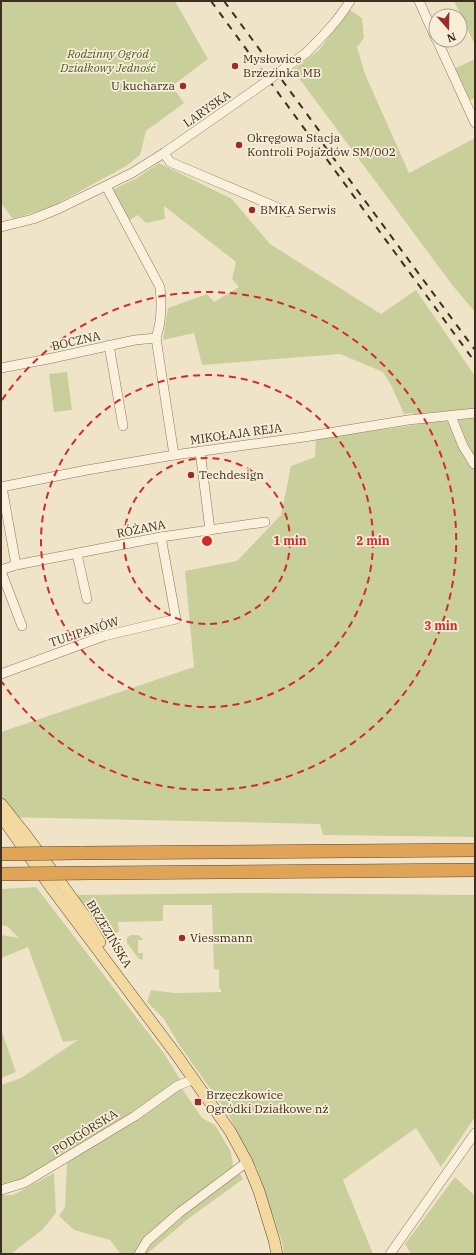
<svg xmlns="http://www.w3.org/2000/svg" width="476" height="1255" font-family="'IBM Plex Serif',serif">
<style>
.green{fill:#c9cf9b}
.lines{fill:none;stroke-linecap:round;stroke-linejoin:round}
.minor-casing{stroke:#8d765c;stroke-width:10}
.major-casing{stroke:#5b4430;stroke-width:12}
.highway-casing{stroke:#5b4430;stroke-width:14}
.minor{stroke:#faf1dc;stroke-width:9}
.major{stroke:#f3d9a0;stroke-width:11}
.highway{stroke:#e0a458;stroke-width:13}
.rail{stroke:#3d2e20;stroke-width:2;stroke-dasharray:7 7;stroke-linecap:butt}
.minor-bridge-casing{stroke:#8d765c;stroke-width:10;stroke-linecap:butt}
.highway-bridge-casing{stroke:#5b4430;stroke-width:14;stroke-linecap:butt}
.minor-bridge{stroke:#faf1dc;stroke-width:9}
.highway-bridge{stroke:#e0a458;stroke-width:13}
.ring{fill:none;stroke:#d62828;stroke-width:2;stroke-dasharray:7 5}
.poi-dot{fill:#9e2a2b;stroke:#f7eed8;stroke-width:1.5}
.labels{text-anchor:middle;stroke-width:3.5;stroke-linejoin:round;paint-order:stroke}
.park-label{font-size:12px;font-style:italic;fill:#4d5a26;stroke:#f7eed8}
.poi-label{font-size:12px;fill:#3d2e20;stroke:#f7eed8;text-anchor:start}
.street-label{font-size:12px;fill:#3d2e20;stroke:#f7eed8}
.centre{fill:#d62828;stroke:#f7eed8;stroke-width:2}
.ring-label{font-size:12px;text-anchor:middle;font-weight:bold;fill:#d62828;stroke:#f7eed8;stroke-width:3.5;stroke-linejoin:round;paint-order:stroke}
</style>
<rect width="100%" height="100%" fill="#f0e4c8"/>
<g class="green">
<path d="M1 1H175L208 59 172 86 184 103 146 131 140 155 126 166 51 207 13 219 1 203V59L5 64 1 58Z"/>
<path d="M454 1H475V45Z"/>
<path d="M350 10 362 18 364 38 357 47 365 74 409 173 475 138V312L453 286 293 70 319 50Z"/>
<path d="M475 59V98L469 101 454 69Z"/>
<path d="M159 163 232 199 270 244 381 314 416 290 475 376V409L424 413 429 423 475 418V837L323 835 320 824 1 817V732L194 667 185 571 237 561 281 515 291 466 315 457 316 439 421 424 413 413 404 414 391 385 383 372 340 354 202 365 194 333 163 340 168 308 207 294 214 302 239 287 232 279 236 262 164 206 165 219 146 223 138 215 128 221 112 190 137 178Z"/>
<path d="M67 372 72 410 54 412 49 374Z"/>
<path d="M36 887 163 1052 180 1079 119 1121 26 1180 1 1186V1085L21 1078 78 1040 63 1042 28 947 1 958V935L19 938 7 926 1 925V889Z"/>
<path d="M248 893 475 895V1117L441 1167 416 1128 343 1180 373 1254H284L282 1242 257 1169 228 1114 178 1043 164 1019 147 1002 151 990 175 993 222 992 219 987V970L214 969 212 905H163V921L118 922 119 932 107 935 77 895Z"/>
<path d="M131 935H138L143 939V940H138V953H143V958L142 960 139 959 127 943V938Z"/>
<path d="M1 1029 16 1072 1 1078Z"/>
<path d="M179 1090H183L202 1118 215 1125 231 1152 233 1166 178 1208 135 1254H121L110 1240 74 1230 59 1216 65 1207 67 1163Z"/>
<path d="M239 1172 243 1179 188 1219 147 1254H143C168 1220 205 1197 239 1172Z"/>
<path d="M54 1173 56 1213 42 1230 11 1254H1V1195H13Z"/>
<path d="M455 1177 475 1196V1254H411L405 1244Z"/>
</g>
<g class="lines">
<g class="minor-casing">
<g id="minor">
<path d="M419 1 436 39"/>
<path d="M437 40 475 123"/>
<path d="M306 53C322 37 338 21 350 1"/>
<path d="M164 153 170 162 288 212"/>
<path d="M106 186 160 287C162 305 162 321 156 338L174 455"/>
<path d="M1 227 33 219 58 209 132 173 164 153 253 91"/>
<path d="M109 345 123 426"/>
<path d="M1 368 48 359 135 340 156 338"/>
<path d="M451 416 463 446 474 464"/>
<path d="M200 451 210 530"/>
<path d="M1 487 87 470 174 455 304 437 408 420 475 413"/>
<path d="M2 487 16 565"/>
<path d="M77 554 87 599"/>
<path d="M1 570 16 565 161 537 265 522"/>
<path d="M1 571 22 626"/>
<path d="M1 674 104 636 176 619 161 537"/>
<path d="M1 1190 24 1183 135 1116 177 1086 194 1079"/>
<path d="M139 1254 147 1241 179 1213 247 1162"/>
<path d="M390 1254 475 1133"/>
</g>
</g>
<g class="major-casing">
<g id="major">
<path d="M1 804 26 835 85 916 100 942"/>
<path d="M1 816 52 889 178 1057 230 1131 247 1162 259 1191 274 1240 277 1254"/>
</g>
</g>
<g class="highway-casing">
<g id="highway">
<path d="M80 853 475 850"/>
<path d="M92 873 475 870"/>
</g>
</g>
<use href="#minor" class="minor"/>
<use href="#major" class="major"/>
<use href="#highway" class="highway"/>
<g class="rail">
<path d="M211 1 475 362"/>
<path d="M224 1 323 136"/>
<path d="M315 133 475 350"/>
</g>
<g class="minor-bridge-casing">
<path id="minor-bridge" d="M253 91 306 53"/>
</g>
<g class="highway-bridge-casing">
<g id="highway-bridge">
<path d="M1 854 80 853"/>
<path d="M1 874 92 873"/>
</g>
</g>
<use href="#minor-bridge" class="minor-bridge"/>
<use href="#highway-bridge" class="highway-bridge"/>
</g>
<g class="ring">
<circle cx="207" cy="541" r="83"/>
<circle cx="207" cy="541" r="166"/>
<path d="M2 400A249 249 0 1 1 2 682"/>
</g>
<g class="poi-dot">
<circle cx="235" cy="66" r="4"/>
<circle cx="183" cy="86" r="4"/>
<circle cx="239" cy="145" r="4"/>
<circle cx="252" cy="210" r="4"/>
<circle cx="191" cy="475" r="4"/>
<circle cx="182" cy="938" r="4"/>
<rect x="194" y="1098" width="8" height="8" rx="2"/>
</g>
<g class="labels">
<g class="park-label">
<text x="108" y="58">Rodzinny Ogród<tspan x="108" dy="14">Działkowy Jedność</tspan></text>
</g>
<g class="poi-label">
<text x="243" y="63">Mysłowice<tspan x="243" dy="14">Brzezinka MB</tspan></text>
<text x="175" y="90" text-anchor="end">U kucharza</text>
<text x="247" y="142">Okręgowa Stacja<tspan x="247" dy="14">Kontroli Pojazdów SM/002</tspan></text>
<text x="260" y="214">BMKA Serwis</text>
<text x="199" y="479">Techdesign</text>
<text x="190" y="942">Viessmann</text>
<text x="206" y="1099">Brzęczkowice<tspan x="206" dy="14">Ogródki Działkowe nż</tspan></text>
</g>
<g class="street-label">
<text transform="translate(207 109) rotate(-35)" y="4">LARYSKA</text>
<text transform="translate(76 341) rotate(-13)" y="4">BOCZNA</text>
<text transform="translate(236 434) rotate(-8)" y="4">MIKOŁAJA REJA</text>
<text transform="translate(141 529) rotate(-11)" y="4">RÓŻANA</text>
<text transform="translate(84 632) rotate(-18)" y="4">TULIPANÓW</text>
<text transform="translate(109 934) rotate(59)" y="4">BRZEZIŃSKA</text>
<text transform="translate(85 1132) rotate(-32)" y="4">PODGÓRSKA</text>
</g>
</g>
<circle cx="207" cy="541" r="6" class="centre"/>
<g class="ring-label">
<text x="290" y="545">1 min</text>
<text x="373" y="545">2 min</text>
<text x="441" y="630">3 min</text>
</g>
<rect width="476" height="1255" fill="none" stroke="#3d2e20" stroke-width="4"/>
<g transform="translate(448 28) rotate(160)"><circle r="19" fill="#f7eed8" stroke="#ada18e"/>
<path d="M0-3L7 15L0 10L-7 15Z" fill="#9e2a2b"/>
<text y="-6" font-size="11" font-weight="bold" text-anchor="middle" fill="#3d2e20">N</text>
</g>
</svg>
